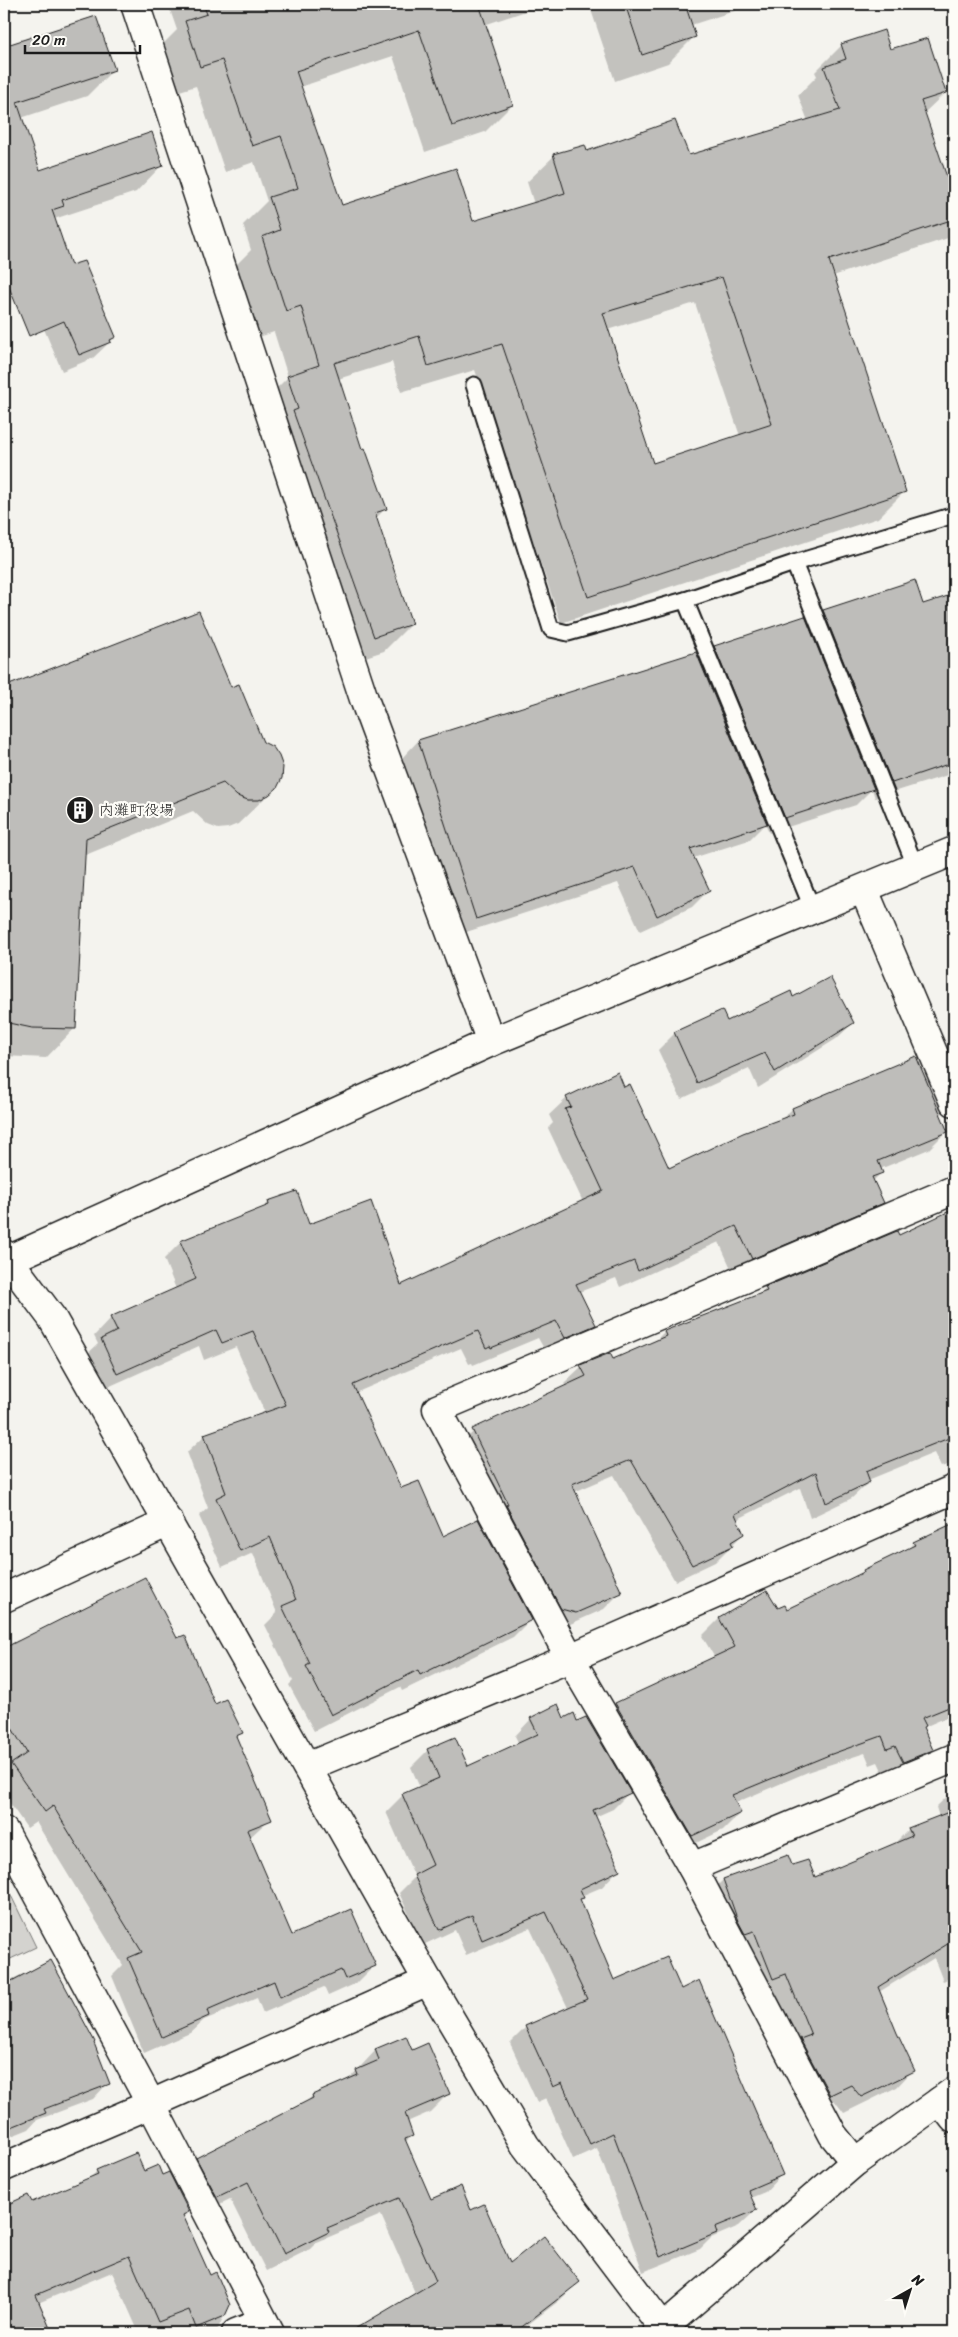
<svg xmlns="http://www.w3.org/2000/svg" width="958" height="2337" font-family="Sriracha,'Klee One',sans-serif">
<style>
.green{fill:#d4d3cf;stroke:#787876}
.shadow{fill:#0003;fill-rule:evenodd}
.building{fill:#bebdba;stroke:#1c1c1c;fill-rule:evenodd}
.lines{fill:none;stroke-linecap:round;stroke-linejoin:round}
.service-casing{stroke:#1c1c1c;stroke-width:19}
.minor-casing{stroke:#1c1c1c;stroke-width:31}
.tertiary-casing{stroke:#1c1c1c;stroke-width:31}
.service{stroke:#fdfcf7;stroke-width:15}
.minor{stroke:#fdfcf7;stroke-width:28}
.tertiary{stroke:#fdfcf7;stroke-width:28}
.labels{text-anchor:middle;stroke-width:4.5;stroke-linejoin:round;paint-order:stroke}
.poi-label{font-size:15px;fill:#1c1c1c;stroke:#fdfcf7;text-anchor:start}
</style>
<rect width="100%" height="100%" fill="#f4f3ee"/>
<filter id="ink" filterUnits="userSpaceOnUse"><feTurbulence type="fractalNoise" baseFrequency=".02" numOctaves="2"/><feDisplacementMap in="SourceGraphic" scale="10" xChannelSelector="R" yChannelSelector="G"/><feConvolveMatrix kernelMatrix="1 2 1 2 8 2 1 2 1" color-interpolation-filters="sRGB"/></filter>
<g filter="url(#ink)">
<path class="green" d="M4 1881 36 1947 4 1962Z"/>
<g class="shadow">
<path d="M168 4H547L484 25 512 105 485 132 425 152 393 56 300 87 341 207 472 222 534 204 527 182 554 156 586 153 688 157 808 121 798 95 817 76 815 72 842 45 889 50 945 93 924 113 947 182 954 180V236L833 276 905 491 878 518 561 623 475 370 401 392 392 362 338 379 362 450 385 509 375 519 411 624 384 651 347 663 261 404 288 377 274 332 259 337 236 265 251 250 243 225 267 201 254 162 225 172 196 86 173 93 159 48 177 30ZM695 303 740 436 652 465 607 330Z"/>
<path d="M589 4H756L691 25 695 36 668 63 615 81Z"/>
<path d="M96 18 113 70 87 96 21 118 39 171 162 165 136 192 54 219 37 272 4 283V48Z"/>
<path d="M58 305 115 337 93 358 62 371 41 322Z"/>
<path d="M951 596 954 604V773L875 798 872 789 856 805 769 833 765 824 749 840 693 858 708 891 692 907 640 931 618 883 460 934 402 758 418 741 695 653 699 662 715 647 808 627 824 611 922 606Z"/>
<path d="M198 613 276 787 238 824 228 828 218 829 208 825 193 811 83 856 75 1028 46 1058 4 1056V688Z"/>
<path d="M793 998 853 1023 836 1039 758 1088 749 1068 681 1099 658 1050 675 1033 727 1022Z"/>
<path d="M954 1042V1059L951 1051H948L954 1066V1123L950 1124V1116L928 1064 947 1045Z"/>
<path d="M917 1057 942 1113 940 1116 947 1131 929 1149 880 1169 881 1173 873 1181 882 1202 865 1220 734 1275 719 1242 620 1287 616 1278 579 1292 595 1324 577 1342 547 1354 538 1338 473 1365 472 1363 469 1364 461 1348 355 1393 401 1490 442 1538 530 1620 513 1637 402 1691 400 1687 314 1731 289 1685 293 1681 265 1625 277 1613 253 1553 222 1567 199 1516 208 1508 187 1452 205 1435 265 1413 236 1347 204 1360 199 1346 99 1391 84 1357 98 1344 94 1336 111 1318 176 1289 164 1259 181 1242 262 1209 269 1202 309 1225 400 1287 583 1202 548 1128 553 1123 549 1115 567 1098 624 1088 669 1170 781 1120 792 1109Z"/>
<path d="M954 1211V1463L941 1467 934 1453 868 1480 869 1482 852 1498 810 1518 800 1488 736 1520 743 1534 715 1562 675 1581 614 1475 574 1492 620 1593 604 1609 559 1629 461 1444 477 1428 566 1386 564 1383 581 1367 609 1354 612 1361 653 1343 664 1332 758 1295 766 1288 898 1237Z"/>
<path d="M954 1524V1714L922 1728 931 1750 914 1767 886 1779 878 1762 870 1765 865 1753 810 1771 735 1803 740 1813 723 1830 675 1853 598 1721 615 1704 715 1658 702 1636 719 1619 767 1592 777 1610 787 1611 857 1577 863 1571 906 1551 914 1543Z"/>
<path d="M177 1639 214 1706 241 1733 235 1739 270 1819 249 1838 291 1936 374 1966 357 1983 328 1996 324 1987 263 2013 257 1998 204 2020 190 2033 144 2053 112 1976 123 1965 36 1822 27 1828 4 1795V1773L8 1768 4 1761V1648L18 1640 19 1642Z"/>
<path d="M531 1719H564L577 1722 629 1793 613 1809 595 1817 618 1870 602 1887 581 1896 579 1900 614 1982 680 1990 781 2175 765 2192 750 2198 756 2210 739 2226 711 2238 700 2249 643 2272 597 2148 573 2159 546 2098 537 2102 510 2043 526 2027 568 2008 530 1928 466 1955 455 1930 423 1945 399 1893 415 1877 386 1812 403 1795 420 1788 411 1767 428 1750 455 1739 467 1767 519 1744 515 1736Z"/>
<path d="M954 1790V1989L950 1978 943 1981 934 1958 879 1992 895 2033 913 2070 897 2087 844 2113 834 2100 813 2111 707 1896 723 1880 791 1867 814 1878 892 1846 909 1829 939 1817 936 1807Z"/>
<path d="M51 1961 92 2044 108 2083 93 2099 37 2120 29 2129 4 2139V1983Z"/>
<path d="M376 2050 411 2051 448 2094 430 2112 407 2122 412 2136 405 2142 430 2201 471 2211 510 2265 578 2282 560 2300 517 2333H351L416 2295 381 2215 317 2242 310 2249 266 2271 230 2199 199 2214 179 2176 197 2159 304 2105 312 2096 346 2082Z"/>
<path d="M97 2171 144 2172 162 2177 188 2211 183 2216 209 2276 229 2305 216 2333H139L112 2272 38 2303 51 2333H4V2207L28 2197 31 2203 88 2180Z"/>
</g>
<g class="building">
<path d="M203 4H479L513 105 452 126 419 30 296 71 342 205 456 168 473 221 565 193 553 154 585 145 587 151 675 120 689 155 840 110 824 67 846 59 841 44 884 30 890 49 928 38 946 93 921 101 948 180 954 178V219L829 260 906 492 588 597 502 344 428 366 419 336 334 363 362 449 365 448 387 509 375 513 412 624 374 637 293 411 298 409 287 376 319 365 301 306 286 311 262 237 280 230 269 197 298 188 281 136 252 146 222 60 200 67 185 21 207 14ZM722 277 772 424 653 463 603 313Z"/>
<path d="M625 4H685L696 37 642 55Z"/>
<path d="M96 16 115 70 17 102 40 170 152 132 163 166 62 200 64 206 52 210 71 265 84 261 116 337 110 340 111 342 79 355 64 321 29 336 4 275V46Z"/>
<path d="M915 580 923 604 954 594V762L892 783 823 610Z"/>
<path d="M199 611 231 687 239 684 263 742 273 747 279 756 283 767 282 778 277 788 269 795 259 800H248L237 796 223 783 86 838 76 1029 32 1028 4 1022V687Z"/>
<path d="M805 616 874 789 785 818 714 646Z"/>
<path d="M696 652 767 824 690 849 710 891 657 916 635 867 476 919 418 740Z"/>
<path d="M830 977 854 1023 775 1072 765 1053 697 1083 674 1032 722 1010 727 1021 791 991 793 997Z"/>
<path d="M916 1056 948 1132 878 1161 883 1173 872 1177 884 1203 752 1259 736 1226 638 1271 634 1261 576 1284 596 1325 565 1338 556 1321 491 1348 490 1346 486 1348 478 1331 353 1385 401 1488 419 1481 443 1536 478 1519 532 1620 420 1675 418 1670 331 1715 306 1666 310 1664 282 1606 296 1600 270 1537 240 1551 216 1498 226 1493 204 1434 286 1405 253 1331 222 1343 216 1330 117 1374 101 1339 117 1331 110 1317 196 1279 180 1241 269 1205 268 1201 297 1191 309 1224 371 1201 401 1285 603 1191 565 1109 571 1107 566 1097 618 1072 624 1087 630 1084 669 1168 743 1133 794 1114 792 1108Z"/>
<path d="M954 1209V1436L866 1471 870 1482 826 1503 816 1472 735 1514 744 1534 731 1542 733 1546 692 1565 631 1460 572 1484 622 1593 576 1613 561 1609 506 1505 508 1504 472 1429 586 1376 580 1365 610 1353 613 1359 666 1336 664 1331 767 1291 765 1287 897 1231 899 1235Z"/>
<path d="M954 1523V1705L922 1718 926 1726 923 1727 933 1750 903 1762 895 1746 887 1749 882 1736 829 1755 732 1795 741 1813 692 1836 615 1703 735 1647 719 1618 767 1590 778 1608 785 1605 787 1609 864 1572 863 1570 915 1545 913 1542Z"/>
<path d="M145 1577 177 1638 185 1635 215 1704 226 1699 243 1733 236 1736 272 1820 247 1830 292 1935 351 1909 376 1966 345 1979 341 1970 280 1997 274 1981 207 2010 209 2016 162 2037 128 1958 142 1952 53 1806 45 1812 11 1764 27 1753 4 1715V1648Z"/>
<path d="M558 1704 564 1718 574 1713 577 1721 586 1717 631 1793 593 1810 620 1870 580 1889 584 1898 580 1899 614 1980 667 1957 681 1989 699 1980 783 2175 748 2190 757 2210 715 2227 717 2233 660 2257 613 2133 590 2144 562 2083 553 2087 525 2026 587 1999 546 1912 482 1940 472 1915 439 1930 414 1875 433 1865 402 1794 439 1778 427 1749 455 1737 468 1766 538 1734 530 1718Z"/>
<path d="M954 1810V1940L878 1987 897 2033 915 2071 861 2097 851 2085 830 2095 800 2039 811 2035 786 1974 773 1979 754 1931 745 1934 738 1921 723 1879 788 1855 792 1865 808 1860 815 1877 912 1836 908 1828Z"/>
<path d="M51 1960 95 2042 94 2043 110 2084 44 2109 46 2113 4 2130V1985Z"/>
<path d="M406 2036 412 2050 428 2043 450 2094 405 2113 413 2136 405 2139 431 2199 461 2186 471 2210 484 2204 510 2263 544 2236 580 2282 514 2333H348L436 2281 399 2198 327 2228 329 2232 284 2254 248 2182 217 2197 196 2158 313 2098 312 2095 358 2075 356 2070 379 2060 375 2049Z"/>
<path d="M136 2153 144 2171 158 2165 162 2175 169 2172 189 2212 183 2215 210 2275 216 2272 230 2305 225 2316 196 2328 189 2310 158 2322 129 2256 36 2295 52 2333H4V2206L28 2195 32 2202 98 2174 96 2170Z"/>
</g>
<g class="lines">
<g class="service-casing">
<g id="service">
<path d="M474 385 551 629 568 633 685 600 813 910"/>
<path d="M794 563 916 868"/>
<path d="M685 600 794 563 954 515"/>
</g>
</g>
<g class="minor-casing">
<g id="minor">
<path d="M135 4 364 699 491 1042"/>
<path d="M864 890 954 1102"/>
<path d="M4 1598 169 1522"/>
<path d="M307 1767 570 1658 954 1489"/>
<path d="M4 1831 151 2104 270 2333"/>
<path d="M692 1867 954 1758"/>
<path d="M940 2101 954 2119"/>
<path d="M855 2162 833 2135 692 1867 570 1658 437 1409 954 1190"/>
<path d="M4 2167 151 2104 428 1981"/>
<path d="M236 2333 264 2322"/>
<path d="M657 2333 855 2162 954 2091"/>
</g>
</g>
<g class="tertiary-casing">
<g id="tertiary">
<path d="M4 1254 52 1318 428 1981 525 2145 667 2333"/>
<path d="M4 1262 491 1042 954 851"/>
</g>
</g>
<use href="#service" class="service"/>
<use href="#minor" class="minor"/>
<use href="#tertiary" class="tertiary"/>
</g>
</g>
<defs>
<g id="building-disc" transform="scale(1.4375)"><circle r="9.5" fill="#1c1c1c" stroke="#fdfcf7"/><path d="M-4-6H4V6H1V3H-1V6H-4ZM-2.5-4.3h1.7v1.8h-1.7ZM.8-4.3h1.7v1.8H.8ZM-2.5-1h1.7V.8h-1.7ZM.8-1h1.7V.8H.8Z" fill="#fff"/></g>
</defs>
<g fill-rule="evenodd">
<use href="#building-disc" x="80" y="810"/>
</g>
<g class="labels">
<g class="poi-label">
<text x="99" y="815">内灘町役場</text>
</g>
</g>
<rect width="958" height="2337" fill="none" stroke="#fdfcf7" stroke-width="20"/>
<rect x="10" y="10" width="938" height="2317" fill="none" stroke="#1c1c1c" stroke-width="2" filter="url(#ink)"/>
<g transform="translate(910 2290) rotate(39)" stroke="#fdfcf7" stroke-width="4" paint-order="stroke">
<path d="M0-4L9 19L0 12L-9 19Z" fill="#1c1c1c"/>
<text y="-8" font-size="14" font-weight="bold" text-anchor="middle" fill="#1c1c1c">N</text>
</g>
<path d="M25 45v8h115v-8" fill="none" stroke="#1c1c1c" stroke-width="2.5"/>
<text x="32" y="45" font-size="15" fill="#1c1c1c" stroke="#fdfcf7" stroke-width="4" paint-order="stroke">20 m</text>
</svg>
